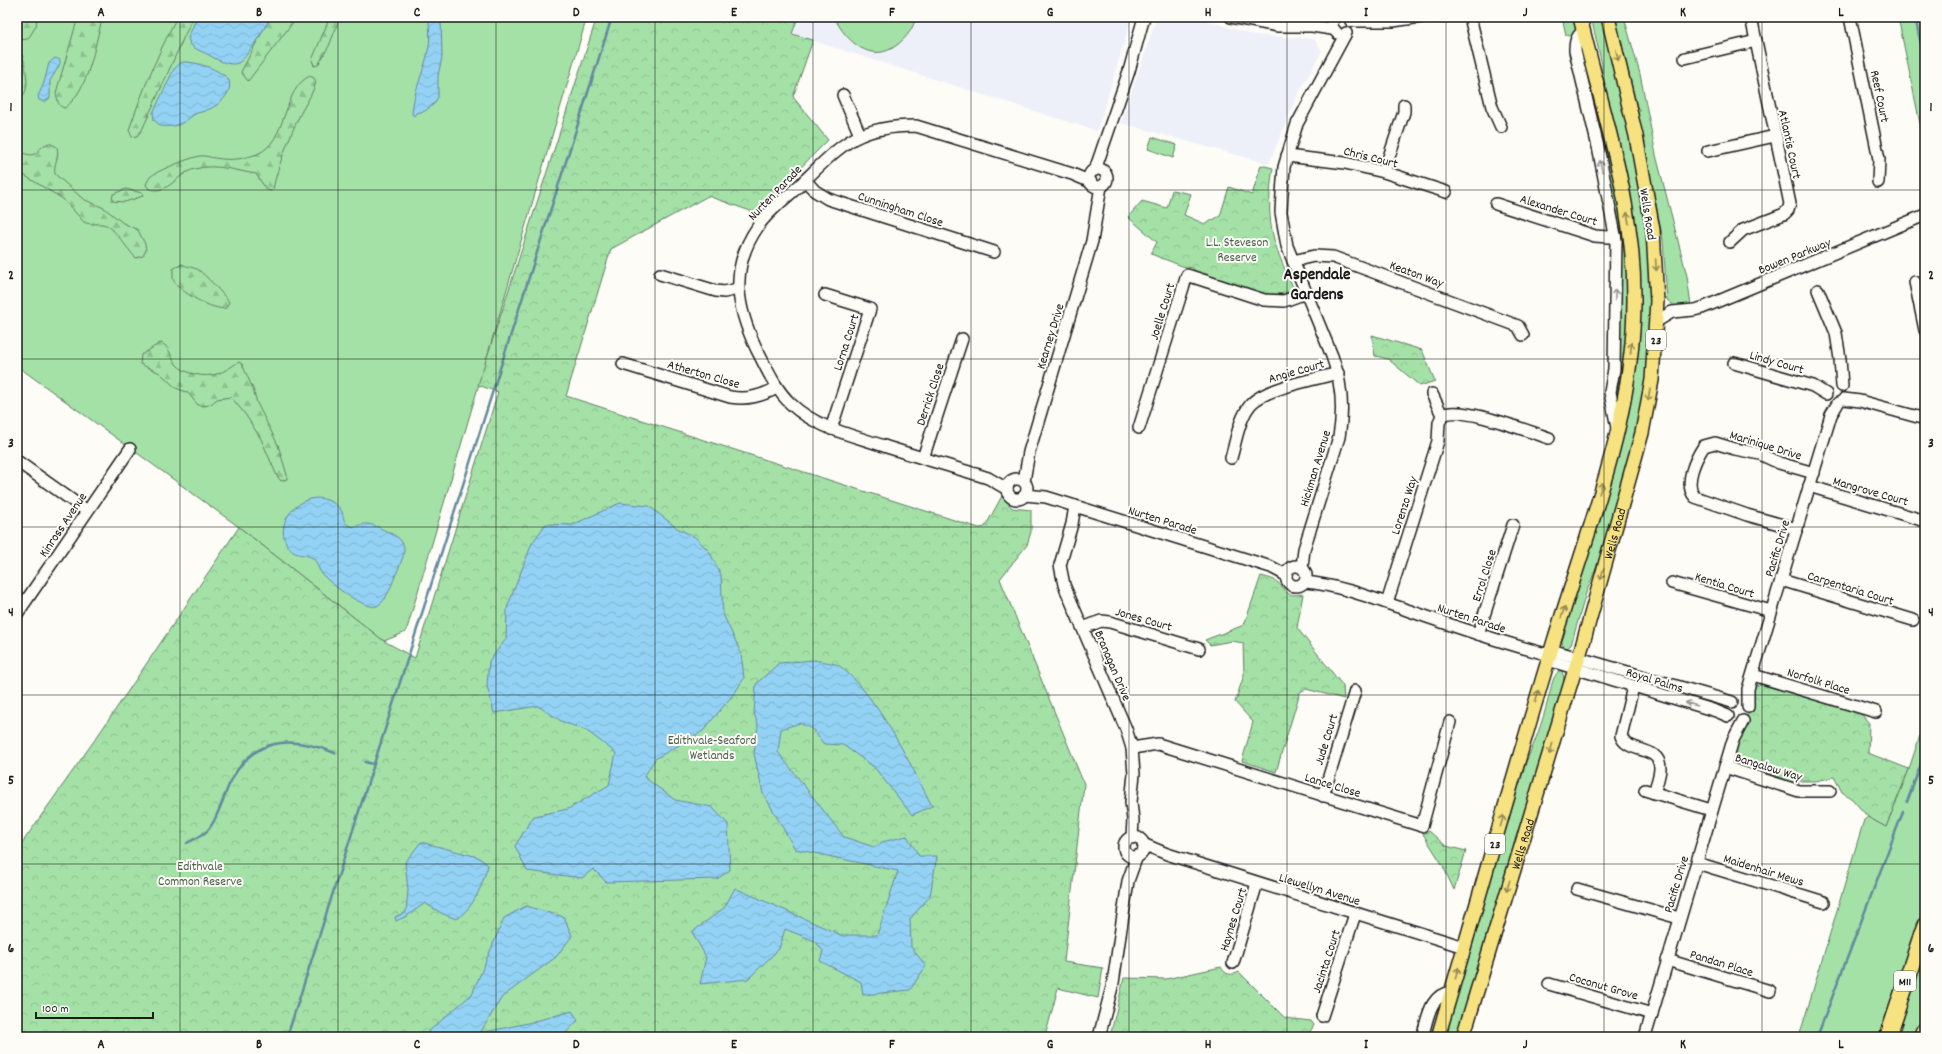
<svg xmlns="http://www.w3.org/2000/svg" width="1942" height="1054" font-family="Dekko,sans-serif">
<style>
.built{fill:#edf0f8}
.grass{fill:#a4e1a7;stroke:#607e62}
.forest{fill:url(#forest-firs);stroke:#607e62}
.park{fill:url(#park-crowns);stroke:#607e62}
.water{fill:url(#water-waves);stroke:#63899e}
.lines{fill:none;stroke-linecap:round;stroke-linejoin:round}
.stream{stroke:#63899e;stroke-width:2.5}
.minor-casing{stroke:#1c1c1c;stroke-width:14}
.major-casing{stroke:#1c1c1c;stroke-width:16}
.highway-casing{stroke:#1c1c1c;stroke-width:19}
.minor{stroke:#fdfcf7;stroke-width:11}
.major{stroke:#f7e281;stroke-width:13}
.highway{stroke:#f7e281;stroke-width:16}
.oneway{stroke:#948954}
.oneway2{stroke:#989794}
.grid{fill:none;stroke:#1c1c1c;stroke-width:1;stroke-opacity:0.55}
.labels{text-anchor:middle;stroke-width:4;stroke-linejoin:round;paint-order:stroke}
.shield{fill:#fdfcf7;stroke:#605f5e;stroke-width:1}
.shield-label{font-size:12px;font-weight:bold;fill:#1c1c1c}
.street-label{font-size:13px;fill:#1c1c1c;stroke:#fdfcf7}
.park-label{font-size:13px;fill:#4c614d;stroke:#fdfcf7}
.district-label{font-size:17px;font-weight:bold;fill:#1c1c1c;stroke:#fdfcf7}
.neatline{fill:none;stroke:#1c1c1c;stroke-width:1.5}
.grid-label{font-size:13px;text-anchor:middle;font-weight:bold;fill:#1c1c1c}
</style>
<defs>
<pattern id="forest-firs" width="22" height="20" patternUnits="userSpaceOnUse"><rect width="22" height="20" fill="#a4e1a7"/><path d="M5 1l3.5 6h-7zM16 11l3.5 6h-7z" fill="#8dc08f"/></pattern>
<pattern id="park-crowns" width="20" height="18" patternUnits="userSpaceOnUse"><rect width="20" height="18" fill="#a4e1a7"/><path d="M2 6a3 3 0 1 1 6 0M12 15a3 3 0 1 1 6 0" fill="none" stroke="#8dc08f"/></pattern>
<pattern id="water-waves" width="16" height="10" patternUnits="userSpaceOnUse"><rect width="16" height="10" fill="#93d2f4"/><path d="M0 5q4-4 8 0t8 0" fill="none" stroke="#7eb4d1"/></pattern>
</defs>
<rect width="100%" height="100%" fill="#fdfcf7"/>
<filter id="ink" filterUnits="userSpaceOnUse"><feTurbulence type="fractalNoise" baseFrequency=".025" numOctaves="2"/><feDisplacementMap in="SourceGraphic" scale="8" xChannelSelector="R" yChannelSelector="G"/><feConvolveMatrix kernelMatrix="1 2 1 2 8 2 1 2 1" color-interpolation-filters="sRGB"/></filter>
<g filter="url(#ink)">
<g class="built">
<path d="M798 17H1132L1097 131 792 34Z"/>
<path d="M1157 17H1195L1253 35 1314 39 1322 51 1297 96 1269 164 1121 123Z"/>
</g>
<g class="grass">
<path d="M17 17H587L406 632 384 641 239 527 17 366Z"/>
<path d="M834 17H916C913 29 907 37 897 45 871 65 846 41 834 17Z"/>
<path d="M1562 17H1573L1576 28 1573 37 1566 35Z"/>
<path d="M1591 17H1602L1637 168 1647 221 1653 329 1641 422 1605 547 1586 593 1571 645 1567 648H1564L1561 640 1620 440 1637 299 1602 84V65Z"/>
<path d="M1615 17H1624L1640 74 1656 155 1687 276 1691 306 1676 307 1667 300 1663 240 1638 113 1640 111 1637 107Z"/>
<path d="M1898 17H1925V148Z"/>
<path d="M1580 41 1610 163 1613 166C1618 195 1625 225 1627 254 1631 307 1628 359 1617 410L1613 395 1620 242 1578 50Z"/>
<path d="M1152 137 1177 145 1173 158 1148 149Z"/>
<path d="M1561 670C1569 682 1559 706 1556 719L1459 1037H1443L1526 762C1537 738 1545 714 1551 688 1552 682 1555 673 1561 670Z"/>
<path d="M1925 720V1037H1799L1864 820 1868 817 1886 827 1908 772Z"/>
</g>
<g class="forest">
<path d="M17 17H37L36 26 28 39 19 40 17 36Z"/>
<path d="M78 17H103C93 48 91 86 65 108 57 107 58 99 56 93Z"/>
<path d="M177 17H193L142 130 137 136 132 137 129 130C142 92 158 53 177 17Z"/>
<path d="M270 17H297L248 81 241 72Z"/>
<path d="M330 17H339V20L329 46 318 65 314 66 312 60Z"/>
<path d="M19 54 23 56C25 68 32 91 20 98L17 93V56Z"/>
<path d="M310 76 314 78 316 82C312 96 303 107 297 121 287 143 278 166 273 189L270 191 266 189 256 174C236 171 216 163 195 169 177 173 169 195 149 189L146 185C147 182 148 180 150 177 156 171 192 157 200 156 205 155 211 158 215 158 230 161 243 159 257 154 288 142 282 88 310 76Z"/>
<path d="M49 143 57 147C60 157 53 164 55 174L83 199 104 208 123 223 138 230 145 244 146 250 143 256 136 258C128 250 114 228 106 225 99 222 91 226 84 222L63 199 17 171V150C40 162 33 149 49 143Z"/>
<path d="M126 189 142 193 143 196 125 202 112 201 113 194Z"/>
<path d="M182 264C187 267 192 267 197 269 204 273 225 296 229 302L226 308C215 312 177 291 173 279 173 276 173 272 173 269Z"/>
<path d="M160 343C170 345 170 357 176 364 184 374 205 378 217 374 224 372 232 366 239 362L242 364 253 389 257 403 278 445 287 475V479L281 481 277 476 261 439 245 414 231 397 217 399 211 404 205 406 198 405 188 393 176 388 160 373 140 364 141 355Z"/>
</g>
<g class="park">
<path d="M597 17H798L792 34 813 40 793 97 828 140 756 213 708 196 611 249 566 396 979 528 985 527 1002 496 1012 508 1031 510V532L1027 545 1000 579 1084 784 1064 962 1103 968 1098 998 1058 988 1045 1037H17V850L101 731 239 527 384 641 415 658 498 392 478 385Z"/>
<path d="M1261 165 1273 168C1265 219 1271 241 1293 287L1291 291C1264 302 1225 283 1197 275L1193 268 1182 266 1151 254 1157 242 1128 217 1142 201 1167 208 1172 190 1191 194 1184 215 1205 224 1220 216 1229 187 1252 195Z"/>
<path d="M1372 335 1422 350 1435 381 1420 386 1388 359 1375 356Z"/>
<path d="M1261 576C1265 577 1270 578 1274 580 1288 588 1282 598 1303 594L1297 628 1343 686 1344 699 1306 689 1300 692 1276 772 1242 761 1253 722 1235 702 1244 675 1243 643 1232 641 1210 645 1205 640 1244 625Z"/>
<path d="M1760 684 1861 714 1869 723 1868 753 1909 769 1886 827 1868 817 1852 799 1842 792 1834 777 1816 781H1790L1734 760 1743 724 1748 715 1754 687Z"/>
<path d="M1429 831 1446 846 1466 851 1454 890 1442 864 1423 834Z"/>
<path d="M1221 967C1225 975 1232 976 1239 972L1285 1018 1311 1021 1314 1025 1307 1037H1110L1124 978 1166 979Z"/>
</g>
<g class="water">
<path d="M197 17H271C266 25 246 60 238 63 230 67 215 59 209 55 202 51 195 50 190 44L188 38Z"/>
<path d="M429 17H441L442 57 438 76V97L434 104 425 111 416 113 414 116 412 114C413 92 424 72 428 51 431 40 429 28 429 17Z"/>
<path d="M55 58 60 60V64L50 81V98L44 102 39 100 38 96 44 83 49 63Z"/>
<path d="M182 62C195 61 220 69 229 80 233 93 219 106 207 110 204 112 199 112 195 114 182 123 179 128 161 126L154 120 153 113 174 69Z"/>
<path d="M316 498C325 498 338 503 342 512 344 517 343 522 348 525 355 529 359 524 366 524 373 524 380 528 386 531 410 541 406 551 397 572 392 582 388 600 377 606 365 610 330 584 322 574 318 569 317 562 313 558 306 554 298 556 292 551 271 530 291 501 316 498Z"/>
<path d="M620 503 649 506 677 528 695 537 709 551 721 575 723 614 741 653 744 678 736 691 703 731 655 759 644 777 675 800 712 807 728 824 730 870 717 879 606 882 593 869 582 878 527 871 515 846 534 816 568 809 609 785 616 753 587 731 561 721 538 706 494 713 487 686 489 661 506 639 507 608 532 543 546 524 572 525Z"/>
<path d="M814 660C822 662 835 662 841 667 878 697 910 763 932 806L912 815 874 767 843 745 824 744 812 729 800 723 781 729 778 752 844 837 874 847 882 842 907 836 919 856H937L930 896 910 919 911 947 926 966 910 990 863 995 861 982 820 961 823 951 815 941 785 929 779 949 748 979 700 984 706 957 692 932 724 908 735 888 841 935H877L898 871 795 849 763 793 754 754 758 726 754 713 756 684 779 663Z"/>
<path d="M421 842 478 857 488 865C482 885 475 907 456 919L441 913 425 903 407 916 396 921 395 917 406 912 408 890 405 862Z"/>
<path d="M526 906 564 917 572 936 556 957 502 997 480 1033 528 1023 572 1011 578 1020 562 1037H422L472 994 504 918Z"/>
</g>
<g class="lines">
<g class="stream">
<path d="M1915 17 1925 63"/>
<path d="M365 762 373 764"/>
<path d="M1907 802 1925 753"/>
<path d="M187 843C194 839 203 836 208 830 217 820 223 798 229 785 251 737 290 735 335 753"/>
<path d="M287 1037 612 17"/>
<path d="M1817 1037 1903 812"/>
</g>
<g class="minor-casing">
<g id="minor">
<path d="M1231 17 1278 26H1312L1332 29"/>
<path d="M1334 17 1331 26 1337 33"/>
<path d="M1470 17 1492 107 1501 127"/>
<path d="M1850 17 1879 159 1878 182"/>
<path d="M1351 21H1393L1421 17"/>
<path d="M1584 31C1576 36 1575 42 1575 51L1598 147 1616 240 1614 369 1610 392 1617 428"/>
<path d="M1685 58 1756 41"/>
<path d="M843 95 860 135"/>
<path d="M1708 151 1775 136"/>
<path d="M1287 156 1345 163 1384 172 1446 192"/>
<circle cx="1098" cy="178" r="9"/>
<path d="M1095 170 1129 71 1144 17"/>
<path d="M1384 172 1404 112V105"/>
<path d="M805 180 815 191 828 199 994 252"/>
<path d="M1496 204 1595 236 1608 237 1615 235"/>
<path d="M1730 242 1743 230 1784 214 1788 210 1790 204 1751 17"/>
<path d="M1293 261 1314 256 1333 257 1518 326 1523 335"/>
<path d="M660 274 716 291 724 292 738 289"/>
<path d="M1915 282 1925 330"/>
<path d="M1818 290 1836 333 1840 359 1842 386"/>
<path d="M825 295 870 309 831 429"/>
<path d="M1657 321 1672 312 1694 310 1702 308 1925 215"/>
<path d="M1734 363 1813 386 1826 394"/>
<path d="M623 364 730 397C748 400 761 396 777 388"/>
<path d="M1844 399 1860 401 1925 419"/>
<path d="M1442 415C1461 405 1527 431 1549 438"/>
<path d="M1139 428 1187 275 1264 300 1284 301 1306 293"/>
<path d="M923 458 962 339"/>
<path d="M1231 458C1236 441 1239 418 1251 404 1265 388 1317 379 1338 373"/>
<path d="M17 461 87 511"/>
<circle cx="1017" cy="489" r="10"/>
<path d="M1024 481 1029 452 1092 241 1101 186"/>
<path d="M1809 486 1925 521"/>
<path d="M1007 489 988 478C953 467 918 457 884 446 852 435 816 428 791 404 775 389 767 369 757 350 736 307 729 267 759 225 768 211 790 195 802 183 842 144 857 126 916 126L1072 174 1091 182"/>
<path d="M1025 495 1046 497 1271 567 1286 575"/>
<path d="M1075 506 1072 524 1060 565 1064 585 1126 729 1132 748 1134 774 1131 802 1133 820 1132 838"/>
<path d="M1797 529 1747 515 1695 497C1683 484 1696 458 1704 446L1715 443 1735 449 1760 454 1779 463 1814 473"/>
<circle cx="1296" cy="576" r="10"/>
<path d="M1302 567 1304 549 1339 437C1344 409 1342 383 1332 356L1287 246 1281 212 1282 194 1284 167 1297 124 1346 33"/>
<path d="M1781 580 1913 620"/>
<path d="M1305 582C1339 585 1374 599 1407 610 1453 626 1499 642 1546 654"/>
<path d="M1672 583 1771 611"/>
<path d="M1387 603 1438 441 1439 423 1442 415 1432 394"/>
<path d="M17 614 130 449"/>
<path d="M1083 628 1101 621 1110 622 1199 649"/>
<path d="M1478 634 1513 525"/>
<path d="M1546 654 1548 660 1716 711 1728 716"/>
<path d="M1546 654 1551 650 1732 702"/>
<path d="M1753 675 1876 712"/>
<path d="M1633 687 1621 736C1627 754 1660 745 1660 768 1660 776 1656 785 1654 793"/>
<path d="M1748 707V689L1831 415 1838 403"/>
<path d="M1132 748 1158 744 1422 826 1450 722"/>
<path d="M1725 767 1799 791H1830"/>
<path d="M1645 790 1711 810"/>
<path d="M1323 796 1355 691"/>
<circle cx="1134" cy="847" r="10"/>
<path d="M1143 844 1167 854 1464 947"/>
<path d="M1697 863 1824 902"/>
<path d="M1577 889 1679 918"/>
<path d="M1667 960 1770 991"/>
<path d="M1233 963 1257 883"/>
<path d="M1549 984 1652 1014"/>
<path d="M1322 1016 1355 914"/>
<path d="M1099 1037 1113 983 1128 881 1137 856"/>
<path d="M1422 1037C1428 1019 1429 995 1451 992"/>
<path d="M1645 1037 1733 740 1743 721"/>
</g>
</g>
<g class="major-casing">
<g id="major">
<path d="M1438 1037C1477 905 1514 772 1554 641 1588 529 1635 415 1634 297 1634 200 1602 110 1580 17"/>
<path id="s1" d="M1463 1037 1583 643 1642 433 1652 380 1657 301 1653 230 1636 136 1608 17"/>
</g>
</g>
<g class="highway-casing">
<g id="highway">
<path d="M1888 1037 1925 926"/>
<path d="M1923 1037 1925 1030"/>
</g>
</g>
<use href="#minor" class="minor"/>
<use href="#major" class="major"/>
<use href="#highway" class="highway"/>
</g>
<defs><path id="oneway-shaft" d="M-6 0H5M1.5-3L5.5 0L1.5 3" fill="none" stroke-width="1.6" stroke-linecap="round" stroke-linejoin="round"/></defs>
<g class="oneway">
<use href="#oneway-shaft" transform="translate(1617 55) rotate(77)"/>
<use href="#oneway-shaft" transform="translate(1628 218) rotate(-99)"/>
<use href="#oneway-shaft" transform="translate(1656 265) rotate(86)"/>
<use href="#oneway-shaft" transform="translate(1631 348) rotate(-85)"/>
<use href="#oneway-shaft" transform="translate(1649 395) rotate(100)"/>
<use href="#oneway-shaft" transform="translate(1601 488) rotate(-73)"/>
<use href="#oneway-shaft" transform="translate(1602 574) rotate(105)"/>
<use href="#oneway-shaft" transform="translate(1563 612) rotate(-73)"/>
<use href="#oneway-shaft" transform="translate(1537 696) rotate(-74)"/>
<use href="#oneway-shaft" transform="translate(1551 749) rotate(107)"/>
<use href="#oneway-shaft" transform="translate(1502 821) rotate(-74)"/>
<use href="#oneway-shaft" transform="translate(1508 886) rotate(107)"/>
<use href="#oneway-shaft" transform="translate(1457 973) rotate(-74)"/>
</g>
<g class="oneway2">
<use href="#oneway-shaft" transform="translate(1601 166) rotate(-101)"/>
<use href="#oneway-shaft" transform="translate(1615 295) rotate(-89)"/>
<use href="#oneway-shaft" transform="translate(1691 704) rotate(-164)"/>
</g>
</g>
<path class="grid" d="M180 17V1037M338 17V1037M496 17V1037M655 17V1037M813 17V1037M971 17V1037M1129 17V1037M1287 17V1037M1446 17V1037M1604 17V1037M1762 17V1037M17 190H1925M17 359H1925M17 527H1925M17 695H1925M17 864H1925"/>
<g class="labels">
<g class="shield">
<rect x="1646" y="330" width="20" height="20" rx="3"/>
<rect x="1485" y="834" width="20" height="20" rx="3"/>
<rect x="1894" y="971" width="22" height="20" rx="3"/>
</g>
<g class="shield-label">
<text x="1656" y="344">23</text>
<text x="1495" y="848">23</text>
<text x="1905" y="985">M11</text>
</g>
<g class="street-label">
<text transform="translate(1881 96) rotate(78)" y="5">Reef Court</text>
<text transform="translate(1791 144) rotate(78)" y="5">Atlantis Court</text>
<text transform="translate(1371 156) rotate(14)" y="5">Chris Court</text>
<text transform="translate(774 192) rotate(-46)" y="5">Nurten Parade</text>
<text transform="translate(901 208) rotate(18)" y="5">Cunningham Close</text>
<text transform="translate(1559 209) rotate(17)" y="5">Alexander Court</text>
<text transform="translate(1649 214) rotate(81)" y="5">Wells Road</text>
<text transform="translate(1794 255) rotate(-22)" y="5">Bowen Parkway</text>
<text transform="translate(1417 273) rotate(20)" y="5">Keaton Way</text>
<text transform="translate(1161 311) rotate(-73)" y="5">Joelle Court</text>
<text transform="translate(1049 336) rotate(-73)" y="5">Kearney Drive</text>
<text transform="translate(845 342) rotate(-72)" y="5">Lorna Court</text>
<text transform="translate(1777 361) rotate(16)" y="5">Lindy Court</text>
<text transform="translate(1296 370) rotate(-16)" y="5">Angie Court</text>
<text transform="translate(704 373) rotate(16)" y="5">Atherton Close</text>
<text transform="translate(929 394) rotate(-72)" y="5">Derrick Close</text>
<text transform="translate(1766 444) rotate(17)" y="5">Marinique Drive</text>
<text transform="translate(1314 468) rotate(-73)" y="5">Hickman Avenue</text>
<text transform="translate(1871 490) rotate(16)" y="5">Mangrove Court</text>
<text transform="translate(1403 505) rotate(-72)" y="5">Lorenzo Way</text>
<text transform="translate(1163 519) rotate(17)" y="5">Nurten Parade</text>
<text transform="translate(62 524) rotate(-56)" y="5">Kinross Avenue</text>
<text dy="5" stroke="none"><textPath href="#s1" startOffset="526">Wells Road</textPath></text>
<text transform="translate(1776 548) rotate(-73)" y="5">Pacific Drive</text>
<text transform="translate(1483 575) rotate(-72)" y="5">Errol Close</text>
<text transform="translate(1725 584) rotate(17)" y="5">Kentia Court</text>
<text transform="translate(1851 587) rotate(17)" y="5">Carpentaria Court</text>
<text transform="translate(1472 617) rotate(18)" y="5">Nurten Parade</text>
<text transform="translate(1144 618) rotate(16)" y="5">Jones Court</text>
<text transform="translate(1114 665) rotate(67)" y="5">Branagan Drive</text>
<text transform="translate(1655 679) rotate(17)" y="5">Royal Palms</text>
<text transform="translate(1819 680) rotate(17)" y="5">Norfolk Place</text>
<text transform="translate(1325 739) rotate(-73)" y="5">Jude Court</text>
<text transform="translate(1769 766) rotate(17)" y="5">Bangalow Way</text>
<text transform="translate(1333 784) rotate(17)" y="5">Lance Close</text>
<text dy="5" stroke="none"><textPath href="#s1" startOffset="202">Wells Road</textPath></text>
<text transform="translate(1764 869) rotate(17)" y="5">Maidenhair Mews</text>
<text transform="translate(1675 884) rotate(-73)" y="5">Pacific Drive</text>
<text transform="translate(1320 888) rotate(17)" y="5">Llewellyn Avenue</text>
<text transform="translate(1232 919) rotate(-73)" y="5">Haynes Court</text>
<text transform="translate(1325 961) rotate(-72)" y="5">Jacinta Court</text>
<text transform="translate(1722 962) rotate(17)" y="5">Pandan Place</text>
<text transform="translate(1604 985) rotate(16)" y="5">Coconut Grove</text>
</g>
<g class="park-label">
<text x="1237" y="246">L.L. Steveson<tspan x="1237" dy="15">Reserve</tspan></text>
<text x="712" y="744">Edithvale-Seaford<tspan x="712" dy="15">Wetlands</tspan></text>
<text x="200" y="870">Edithvale<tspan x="200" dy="15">Common Reserve</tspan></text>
</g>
<g class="district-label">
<text x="1317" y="279">Aspendale<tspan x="1317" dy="20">Gardens</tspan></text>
</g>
</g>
<rect width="1942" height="1054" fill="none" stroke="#fdfcf7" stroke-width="44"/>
<path d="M36 1012v6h117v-6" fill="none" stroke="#1c1c1c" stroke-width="2"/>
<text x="42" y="1012" font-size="12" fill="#1c1c1c" stroke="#fdfcf7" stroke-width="3" paint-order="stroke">100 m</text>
<rect x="22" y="22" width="1898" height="1010" class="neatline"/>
<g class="grid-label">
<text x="101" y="16">A</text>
<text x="259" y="16">B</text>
<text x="417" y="16">C</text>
<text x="576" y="16">D</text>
<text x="734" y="16">E</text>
<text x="892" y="16">F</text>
<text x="1050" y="16">G</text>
<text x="1208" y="16">H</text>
<text x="1366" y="16">I</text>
<text x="1525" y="16">J</text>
<text x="1683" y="16">K</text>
<text x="1841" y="16">L</text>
<text x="11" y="111">1</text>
<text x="1931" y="111">1</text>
<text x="11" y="279">2</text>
<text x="1931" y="279">2</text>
<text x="11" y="447">3</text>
<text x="1931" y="447">3</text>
<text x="11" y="616">4</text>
<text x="1931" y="616">4</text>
<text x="11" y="784">5</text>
<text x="1931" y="784">5</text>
<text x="11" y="952">6</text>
<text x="1931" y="952">6</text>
<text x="101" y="1048">A</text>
<text x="259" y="1048">B</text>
<text x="417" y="1048">C</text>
<text x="576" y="1048">D</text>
<text x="734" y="1048">E</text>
<text x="892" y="1048">F</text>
<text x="1050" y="1048">G</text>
<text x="1208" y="1048">H</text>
<text x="1366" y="1048">I</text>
<text x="1525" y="1048">J</text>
<text x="1683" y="1048">K</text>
<text x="1841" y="1048">L</text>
</g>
</svg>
